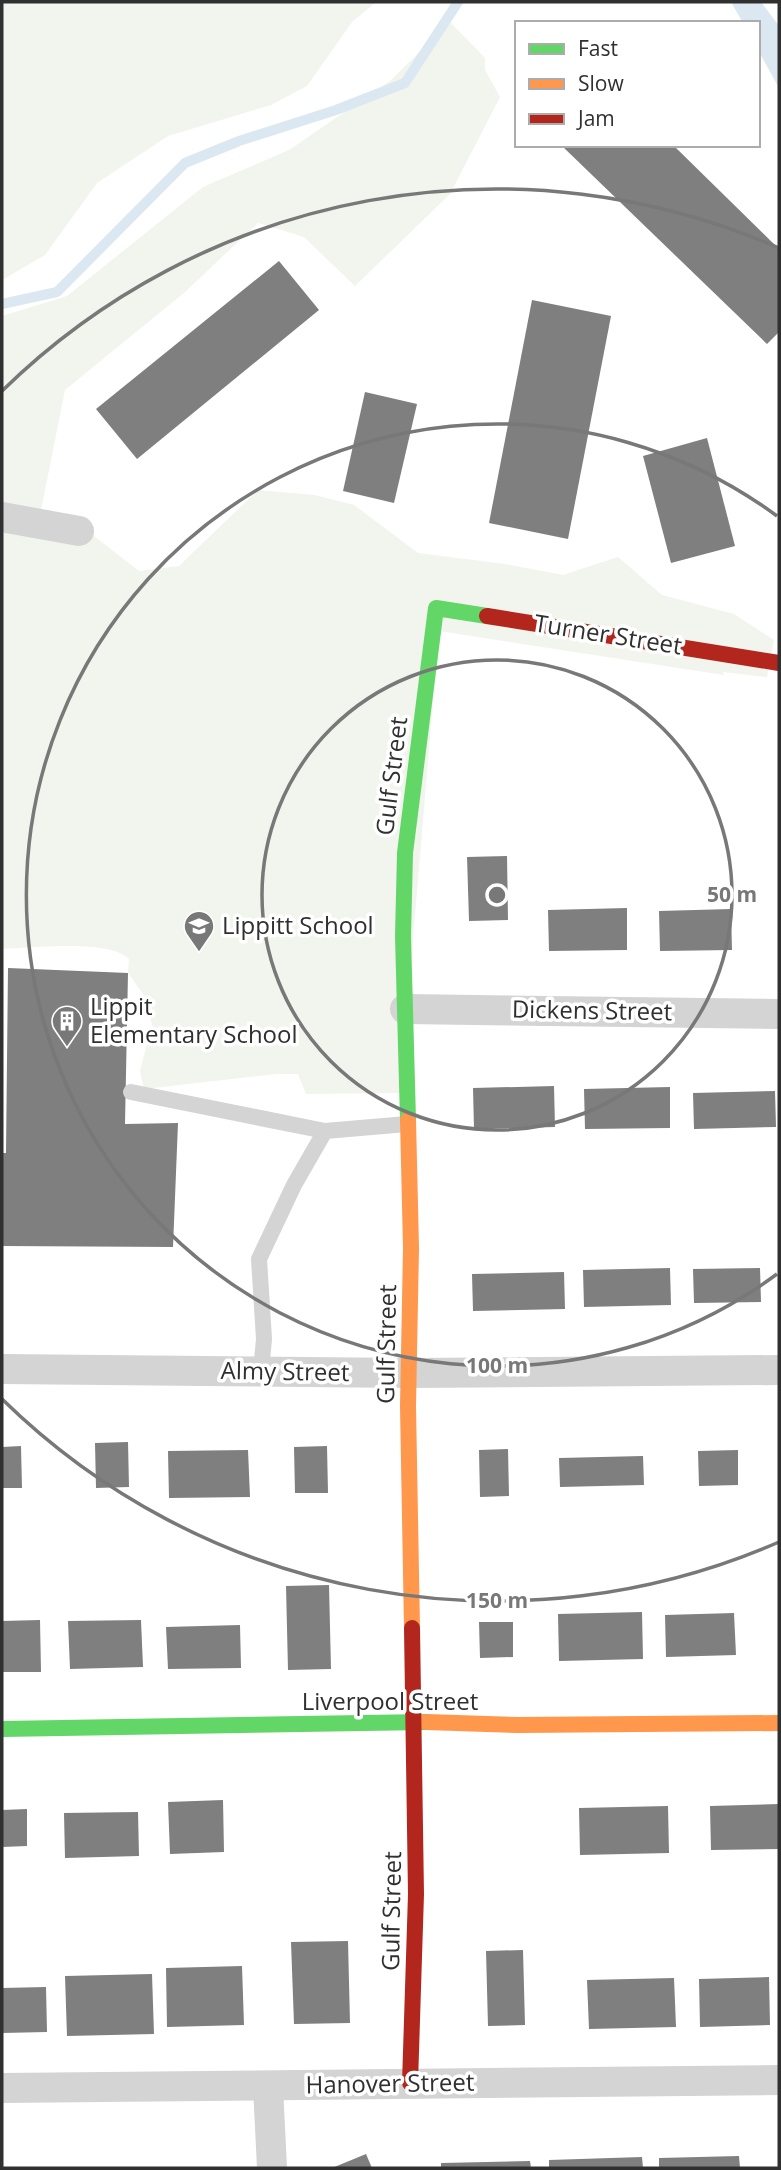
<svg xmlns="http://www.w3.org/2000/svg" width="781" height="2170" font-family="'Open Sans',sans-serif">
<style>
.green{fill:#f1f5ed}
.water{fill:#dbe8f2}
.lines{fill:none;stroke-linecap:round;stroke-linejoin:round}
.stream{stroke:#dbe8f2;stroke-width:10}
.building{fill:#7f7f7f}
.lane{stroke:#d4d4d4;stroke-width:16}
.street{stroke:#d4d4d4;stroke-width:30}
.fast{stroke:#63d668;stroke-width:16}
.slow{stroke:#ff974d;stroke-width:16}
.jam{stroke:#b3261e;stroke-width:16}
.ring{fill:none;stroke:#787878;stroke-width:3.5}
.labels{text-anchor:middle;stroke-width:7;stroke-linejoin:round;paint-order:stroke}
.street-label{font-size:24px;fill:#303030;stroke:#fff}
.poi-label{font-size:24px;fill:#303030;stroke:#fff;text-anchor:start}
.centre{fill:#787878;stroke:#fff;stroke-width:3.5}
.ring-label{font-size:21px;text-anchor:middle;font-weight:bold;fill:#787878;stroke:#fff;stroke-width:7;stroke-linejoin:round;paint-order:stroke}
</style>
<rect width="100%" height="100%" fill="#fff"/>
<g class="green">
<path d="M2 2 47 3 376 2 352 22 307 86 271 105 168 136 97 183 45 255 2 280Z"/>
<path d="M450 22 485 58V70L500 97 450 194 355 286 304 237 258 223 185 292 65 390 39 520 85 529 139 571 179 566 258 490 314 495 354 505 418 553 505 564 563 575 618 557 662 595 734 614 774 640 767 677 723 672 724 675 439 631 400 1093 306 1094 298 1074H276L144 1089 140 1071 152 1025 146 998 128 973 129 959C109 939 31 948 2 949V316L67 296 203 187 289 150 390 81Z"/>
</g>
<path class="water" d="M731 2H761L779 26V88L758 50V23H743Z"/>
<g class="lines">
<path class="stream" d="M2 304 57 292 185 163 239 141 336 110 405 83 458 2"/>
</g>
<g class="building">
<path d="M561 145H673L779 249V332L767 344Z"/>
<path d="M279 261 319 310 137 459 96 409Z"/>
<path d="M532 300 611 316 568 539 489 523Z"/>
<path d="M365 392 417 404 394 503 343 491Z"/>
<path d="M707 438 735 546 671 563 643 456Z"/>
<path d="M507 856 508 920 469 921 467 857Z"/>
<path d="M627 908V950L549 951 548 910Z"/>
<path d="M731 909 732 950 660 951 659 911Z"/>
<path d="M8 968 128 973 125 1124 178 1123 173 1247 2 1246V1153H6Z"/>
<path d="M554 1086 555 1127 474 1129 473 1088Z"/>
<path d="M670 1087V1128L585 1129 584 1089Z"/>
<path d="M775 1091 776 1127 694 1129 693 1093Z"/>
<path d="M670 1268 671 1305 584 1307 583 1270Z"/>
<path d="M760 1268 761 1302 694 1303 693 1269Z"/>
<path d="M564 1272 565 1309 473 1311 472 1274Z"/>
<path d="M128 1442 129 1487 96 1488 95 1443Z"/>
<path d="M21 1446 22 1488H2V1447Z"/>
<path d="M327 1446 328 1493H295L294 1447Z"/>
<path d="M508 1449 509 1496 480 1497 479 1450Z"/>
<path d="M248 1450 250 1497 169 1498 168 1451Z"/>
<path d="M738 1450V1485L699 1486 698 1451Z"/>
<path d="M643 1456 644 1485 560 1487 559 1458Z"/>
<path d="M329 1585 331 1669 288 1670 286 1586Z"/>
<path d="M642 1612 643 1659 559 1661 558 1614Z"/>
<path d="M734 1613 736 1655 666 1657 665 1615Z"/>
<path d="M40 1620 41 1672H2V1621Z"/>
<path d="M141 1620 143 1667 70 1669 68 1621Z"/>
<path d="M479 1622H513V1657L480 1658Z"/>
<path d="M240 1625 241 1668 168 1669 166 1627Z"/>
<path d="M223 1800 224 1852 170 1854 168 1802Z"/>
<path d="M779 1804V1849L711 1850 710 1806Z"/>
<path d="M668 1806 669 1853 580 1855 579 1808Z"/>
<path d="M27 1809V1846L2 1847V1810Z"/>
<path d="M138 1812 139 1856 65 1858 64 1813Z"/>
<path d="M348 1941 350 2023 294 2024 291 1942Z"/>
<path d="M523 1950 525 2025 488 2026 486 1951Z"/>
<path d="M242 1966 244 2025 167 2027 166 1968Z"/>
<path d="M152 1974 154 2034 67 2036 65 1976Z"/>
<path d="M769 1977 770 2025 700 2027 699 1979Z"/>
<path d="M674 1978 676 2027 589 2029 587 1980Z"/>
<path d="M46 1987 47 2032 2 2033V1988Z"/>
<path d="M366 2154 372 2168H332Z"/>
<path d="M739 2156 740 2168H659V2158Z"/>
<path d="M642 2157 643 2168H549V2160Z"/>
<path d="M530 2161 531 2168H441V2163Z"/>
</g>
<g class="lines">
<g class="lane">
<path d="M131 1092 325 1131 407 1124"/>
<path d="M261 1371 264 1339 259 1259 294 1185 325 1131"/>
</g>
<g class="street">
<path d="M2 517 79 531"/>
<path d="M405 1009 779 1014"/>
<path d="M2 1369 410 1373 779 1370"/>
<path d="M268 2087 272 2168"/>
<path d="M2 2088 779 2080"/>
</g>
<g class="fast">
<path d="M408 1120 403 936 405 853 436 608 487 616"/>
<path d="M2 1729 426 1722"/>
</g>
<g class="slow">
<path d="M408 1120 411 1248 408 1406 412 1628"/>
<path d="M426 1722 517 1725 779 1723"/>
</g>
<g class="jam">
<path d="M487 616 779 663"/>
<path d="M410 2083 416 1894 412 1628"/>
</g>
</g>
<g class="ring">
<circle cx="497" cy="895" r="235"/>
<path d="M777 1274A471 471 0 1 1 777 516"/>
<path d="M779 1542A706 706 0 0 1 2 1399M2 391A706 706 0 0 1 779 248"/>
</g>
<defs>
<g id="school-pin" transform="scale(1.575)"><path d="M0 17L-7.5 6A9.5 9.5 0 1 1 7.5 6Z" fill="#787878" stroke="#fff"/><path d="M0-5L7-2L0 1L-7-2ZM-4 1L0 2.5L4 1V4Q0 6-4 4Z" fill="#fff"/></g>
<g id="building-pin" transform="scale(1.575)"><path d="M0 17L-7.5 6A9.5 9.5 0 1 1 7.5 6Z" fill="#787878" stroke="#fff"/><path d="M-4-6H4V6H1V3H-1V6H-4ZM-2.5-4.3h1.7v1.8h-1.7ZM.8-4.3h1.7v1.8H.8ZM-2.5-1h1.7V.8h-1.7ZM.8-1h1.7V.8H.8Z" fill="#fff"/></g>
</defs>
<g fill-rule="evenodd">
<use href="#school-pin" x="199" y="926"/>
<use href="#building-pin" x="67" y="1021"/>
</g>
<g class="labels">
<g class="street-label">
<text transform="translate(608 635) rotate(9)" y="8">Turner Street</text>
<text transform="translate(392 776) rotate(-83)" y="8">Gulf Street</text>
<text transform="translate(592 1011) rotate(1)" y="8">Dickens Street</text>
<text transform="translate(387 1344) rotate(-89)" y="8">Gulf Street</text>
<text transform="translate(285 1372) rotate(1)" y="8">Almy Street</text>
<text x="390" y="1710">Liverpool Street</text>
<text transform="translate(392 1911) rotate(-89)" y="8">Gulf Street</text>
<text transform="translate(390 2084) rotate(-1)" y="8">Hanover Street</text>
</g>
<g class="poi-label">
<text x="222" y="934">Lippitt School</text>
<text x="90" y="1015">Lippit<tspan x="90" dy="28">Elementary School</tspan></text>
</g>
</g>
<circle cx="497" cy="895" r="10" class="centre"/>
<g class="ring-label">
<text x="732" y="902">50 m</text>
<text x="497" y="1373">100 m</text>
<text x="497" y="1608">150 m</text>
</g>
<rect width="781" height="2170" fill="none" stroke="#303030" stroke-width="7"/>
<rect x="515" y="21" width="245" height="126" fill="#ffffff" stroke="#acacac" stroke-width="2"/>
<rect x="529" y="44" width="35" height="10" fill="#63d668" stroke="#acacac" stroke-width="2"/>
<text x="578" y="56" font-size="21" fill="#303030">Fast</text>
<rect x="529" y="79" width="35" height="10" fill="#ff974d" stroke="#acacac" stroke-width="2"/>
<text x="578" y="91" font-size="21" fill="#303030">Slow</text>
<rect x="529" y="114" width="35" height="10" fill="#b3261e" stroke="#acacac" stroke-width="2"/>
<text x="578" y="126" font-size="21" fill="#303030">Jam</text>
</svg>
